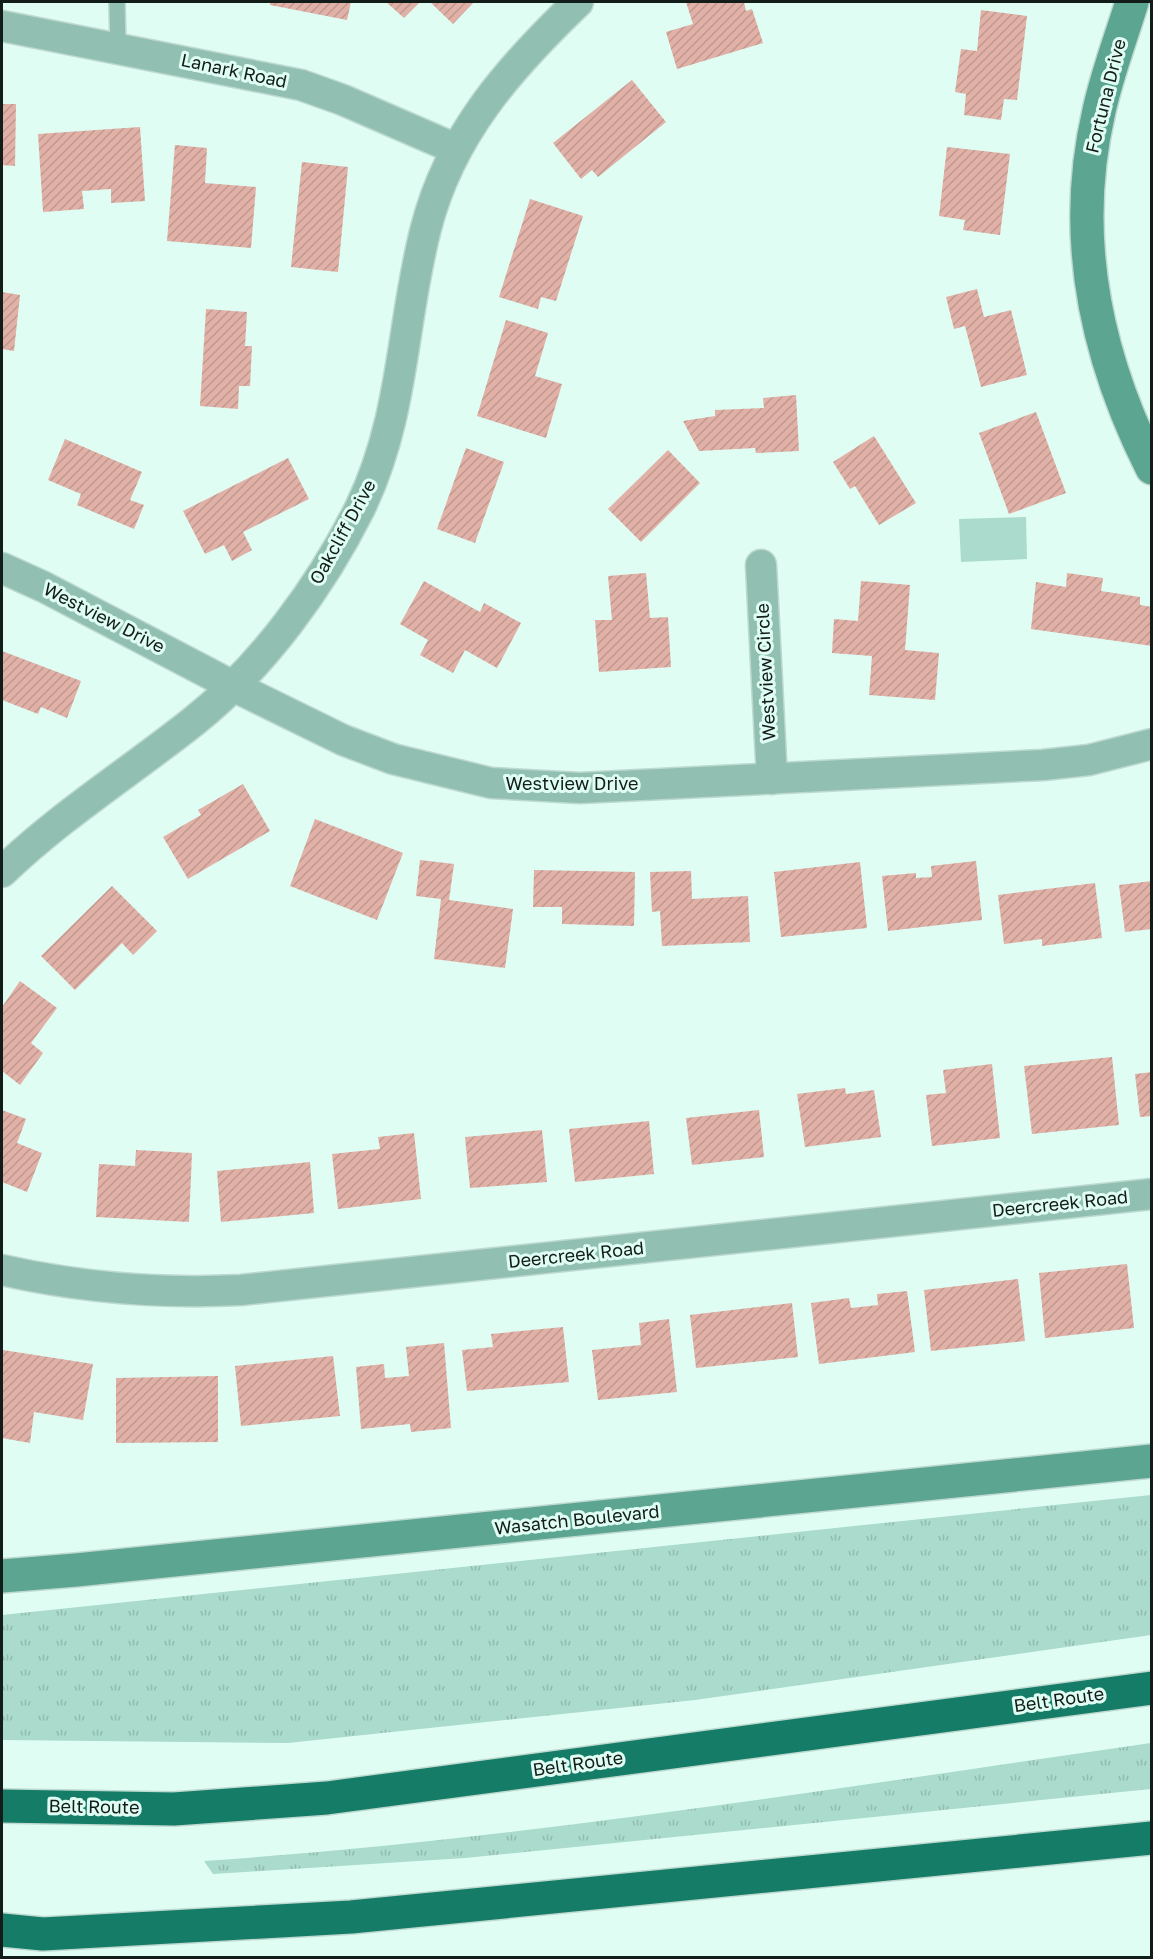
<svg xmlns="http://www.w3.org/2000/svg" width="1153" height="1959" font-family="'Golos Text',sans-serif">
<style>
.grass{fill:url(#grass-tufts)}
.green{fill:#aadbcc}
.building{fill:url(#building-hatch)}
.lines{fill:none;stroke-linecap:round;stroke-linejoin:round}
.lane-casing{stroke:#bed9d0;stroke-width:18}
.street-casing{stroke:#bed9d0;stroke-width:33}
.secondary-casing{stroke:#bed9d0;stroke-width:36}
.highway-casing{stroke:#bed9d0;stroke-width:36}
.lane{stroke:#91c0b2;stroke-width:15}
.street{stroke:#91c0b2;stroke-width:30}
.secondary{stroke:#5ba591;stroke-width:33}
.highway{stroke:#157c67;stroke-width:33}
.labels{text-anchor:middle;stroke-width:6;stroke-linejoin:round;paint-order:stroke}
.street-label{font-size:18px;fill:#121d1a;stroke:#dffdf3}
</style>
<defs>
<pattern id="grass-tufts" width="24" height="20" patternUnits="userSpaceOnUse" patternTransform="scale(1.5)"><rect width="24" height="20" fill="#aadbcc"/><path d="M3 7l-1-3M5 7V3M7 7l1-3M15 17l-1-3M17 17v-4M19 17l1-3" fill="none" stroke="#91bcaf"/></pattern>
<pattern id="building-hatch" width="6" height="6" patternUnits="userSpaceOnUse" patternTransform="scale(1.5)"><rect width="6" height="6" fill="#e1b1a7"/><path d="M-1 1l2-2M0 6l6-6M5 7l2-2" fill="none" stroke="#c0988f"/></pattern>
</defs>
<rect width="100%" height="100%" fill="#dffdf3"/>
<g class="grass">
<path d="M1151 1495V1635L695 1700 288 1743 2 1740V1615Z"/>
<path d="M1151 1743V1789L465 1858 213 1874 204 1861C522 1839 836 1788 1151 1743Z"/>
</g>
<path class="green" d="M1026 517 1027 559 961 562 959 519Z"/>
<g class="building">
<path d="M270 2H351L347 20 270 5Z"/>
<path d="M386 2H420L404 18Z"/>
<path d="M430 2H474L453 24Z"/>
<path d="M686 2H744L746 11 752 9 763 43 677 69 666 32 693 24Z"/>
<path d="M981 10 1027 16 1017 100 1004 99 1001 120 964 115 966 94 955 92 961 49 977 51Z"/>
<path d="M632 80 666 122 598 177 592 170 581 179 553 143Z"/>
<path d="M2 104H16L15 166 2 165Z"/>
<path d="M140 127 145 201 111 203V189L82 191 84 209 43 212 38 134Z"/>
<path d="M175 145 207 148 205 183 256 187 251 248 167 241Z"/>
<path d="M947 147 1010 154 1000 235 963 230 965 220 939 216Z"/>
<path d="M302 162 348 167 338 272 291 267Z"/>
<path d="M530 199 583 216 556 301 541 297 538 309 499 297Z"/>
<path d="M977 289 984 317 1011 310 1027 375 981 387 965 326 954 329 946 297Z"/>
<path d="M2 292 20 295 14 351 2 349Z"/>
<path d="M206 309 247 312 245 346H252L250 386H239L238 409 200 406Z"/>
<path d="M506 320 548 333 535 376 562 384 546 438 477 416Z"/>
<path d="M796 395 799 451 756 453 755 448 699 451 683 421 715 416V410L764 408 763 398Z"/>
<path d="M1036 412 1066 493 1009 514 979 433Z"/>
<path d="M874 436 916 503 879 525 855 486 850 489 833 462Z"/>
<path d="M65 439 142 472 130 500 144 505 134 529 77 505 81 494 48 480Z"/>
<path d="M466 448 504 462 475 543 437 529Z"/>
<path d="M668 450 700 483 641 542 608 509Z"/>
<path d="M288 458 309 499 243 532 252 550 232 561 224 545 205 554 183 511Z"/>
<path d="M646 573 650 618 668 617 671 667 599 672 595 620H612L608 576Z"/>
<path d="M1067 573 1103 578 1101 591 1140 597V605L1152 607V646L1031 629 1036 582 1066 587Z"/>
<path d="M424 581 480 612 484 603 521 623 497 668 465 650 453 673 420 655 428 640 400 624Z"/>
<path d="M861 581 910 585 905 650 939 653 935 700 869 695 872 656 832 653 834 619 858 621Z"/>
<path d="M2 651 81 681 67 718 41 707 38 714 2 700Z"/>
<path d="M243 784 270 831 188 879 163 837 201 815 198 810Z"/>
<path d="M315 819 403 853 377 920 290 886Z"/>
<path d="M420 860 454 864 449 900 513 909 505 968 434 959 441 899 416 896Z"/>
<path d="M976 861 982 920 888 931 882 876 916 873V878L932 877 931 866Z"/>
<path d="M860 862 867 928 781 937 774 872Z"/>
<path d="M534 870 635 872 634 926 562 924V907H533Z"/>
<path d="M691 871 692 899 748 896 750 942 662 946 660 911 652 912 650 872Z"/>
<path d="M1152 881V929L1125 932 1119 885Z"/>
<path d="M1095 883 1102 938 1042 946V939L1004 944 998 895Z"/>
<path d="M112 886 157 931 133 955 122 943 75 990 41 956Z"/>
<path d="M20 981 57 1008 31 1043 43 1053 20 1085 2 1071V1007Z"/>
<path d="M1112 1057 1119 1125 1032 1134 1024 1066Z"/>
<path d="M992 1064 1000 1138 932 1146 926 1095 946 1093 943 1070Z"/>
<path d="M1152 1072V1116L1140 1117 1135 1074Z"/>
<path d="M845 1088 846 1094 874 1090 881 1137 805 1147 797 1094Z"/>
<path d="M2 1110 26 1119 17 1143 42 1153 27 1192 2 1182Z"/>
<path d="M759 1110 764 1157 692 1165 686 1118Z"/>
<path d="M649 1121 654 1174 575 1182 569 1129Z"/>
<path d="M542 1130 547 1182 470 1188 465 1137Z"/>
<path d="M414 1133 421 1199 338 1209 332 1154 380 1149 378 1137Z"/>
<path d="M136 1150 192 1153 189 1222 96 1217 99 1164 135 1166Z"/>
<path d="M310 1162 314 1213 221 1222 217 1171Z"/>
<path d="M1127 1264 1134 1328 1045 1338 1039 1273Z"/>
<path d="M1018 1279 1025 1341 931 1351 924 1290Z"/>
<path d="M907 1291 915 1352 819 1364 811 1303 849 1298 851 1308 878 1305 877 1294Z"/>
<path d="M792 1303 798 1357 696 1368 690 1315Z"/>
<path d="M669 1319 677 1392 598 1400 592 1350 641 1345 639 1323Z"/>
<path d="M563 1327 569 1382 467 1391 462 1350 493 1347 491 1334Z"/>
<path d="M444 1343 451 1428 411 1432 410 1424 361 1429 356 1367 384 1364 385 1378 409 1376 406 1347Z"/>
<path d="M3 1350 93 1364 83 1420 34 1412 30 1443 2 1438Z"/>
<path d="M333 1356 340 1416 241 1426 235 1366Z"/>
<path d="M218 1376V1442L116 1443V1378Z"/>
</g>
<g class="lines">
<g class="lane-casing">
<path id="lane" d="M117 2 118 48"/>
</g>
<g class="street-casing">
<g id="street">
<path d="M2 26 301 85 343 100 456 149"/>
<path d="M761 565 772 779"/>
<path d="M2 568 44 587 233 686 343 740 393 759 491 783 580 788 1043 765 1089 760 1152 744"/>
<path d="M2 872C61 815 130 772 194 721 263 666 321 586 360 508 405 415 401 324 426 228 450 134 510 67 578 2"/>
<path d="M2 1270C82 1288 159 1294 241 1290L1152 1194"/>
</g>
</g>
<g class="secondary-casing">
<g id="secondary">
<path d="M1132 2C1121 38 1107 74 1099 111 1070 235 1095 355 1152 468"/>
<path d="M2 1576 76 1570 1152 1461"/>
</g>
</g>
<g class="highway-casing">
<g id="highway">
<path d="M2 1806 174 1809 327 1798 1152 1688"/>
<path d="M2 1930 43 1934 351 1917 1152 1838"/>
</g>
</g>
<use href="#lane" class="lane"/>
<use href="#street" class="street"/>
<use href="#secondary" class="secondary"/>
<use href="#highway" class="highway"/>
</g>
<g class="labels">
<g class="street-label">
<text transform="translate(234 71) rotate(12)" y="6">Lanark Road</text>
<text transform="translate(1106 96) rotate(-76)" y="6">Fortuna Drive</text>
<text transform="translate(343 532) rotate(-61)" y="6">Oakcliff Drive</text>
<text transform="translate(104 618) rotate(27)" y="6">Westview Drive</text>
<text transform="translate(766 672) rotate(-93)" y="6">Westview Circle</text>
<text x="572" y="790">Westview Drive</text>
<text transform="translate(1060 1204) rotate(-6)" y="6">Deercreek Road</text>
<text transform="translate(576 1255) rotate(-6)" y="6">Deercreek Road</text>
<text transform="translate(577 1520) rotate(-6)" y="6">Wasatch Boulevard</text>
<text transform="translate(1059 1700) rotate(-8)" y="6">Belt Route</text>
<text transform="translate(578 1764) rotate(-8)" y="6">Belt Route</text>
<text transform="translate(94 1807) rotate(1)" y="6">Belt Route</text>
</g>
</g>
<rect width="1153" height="1959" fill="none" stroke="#121d1a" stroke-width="6"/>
</svg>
